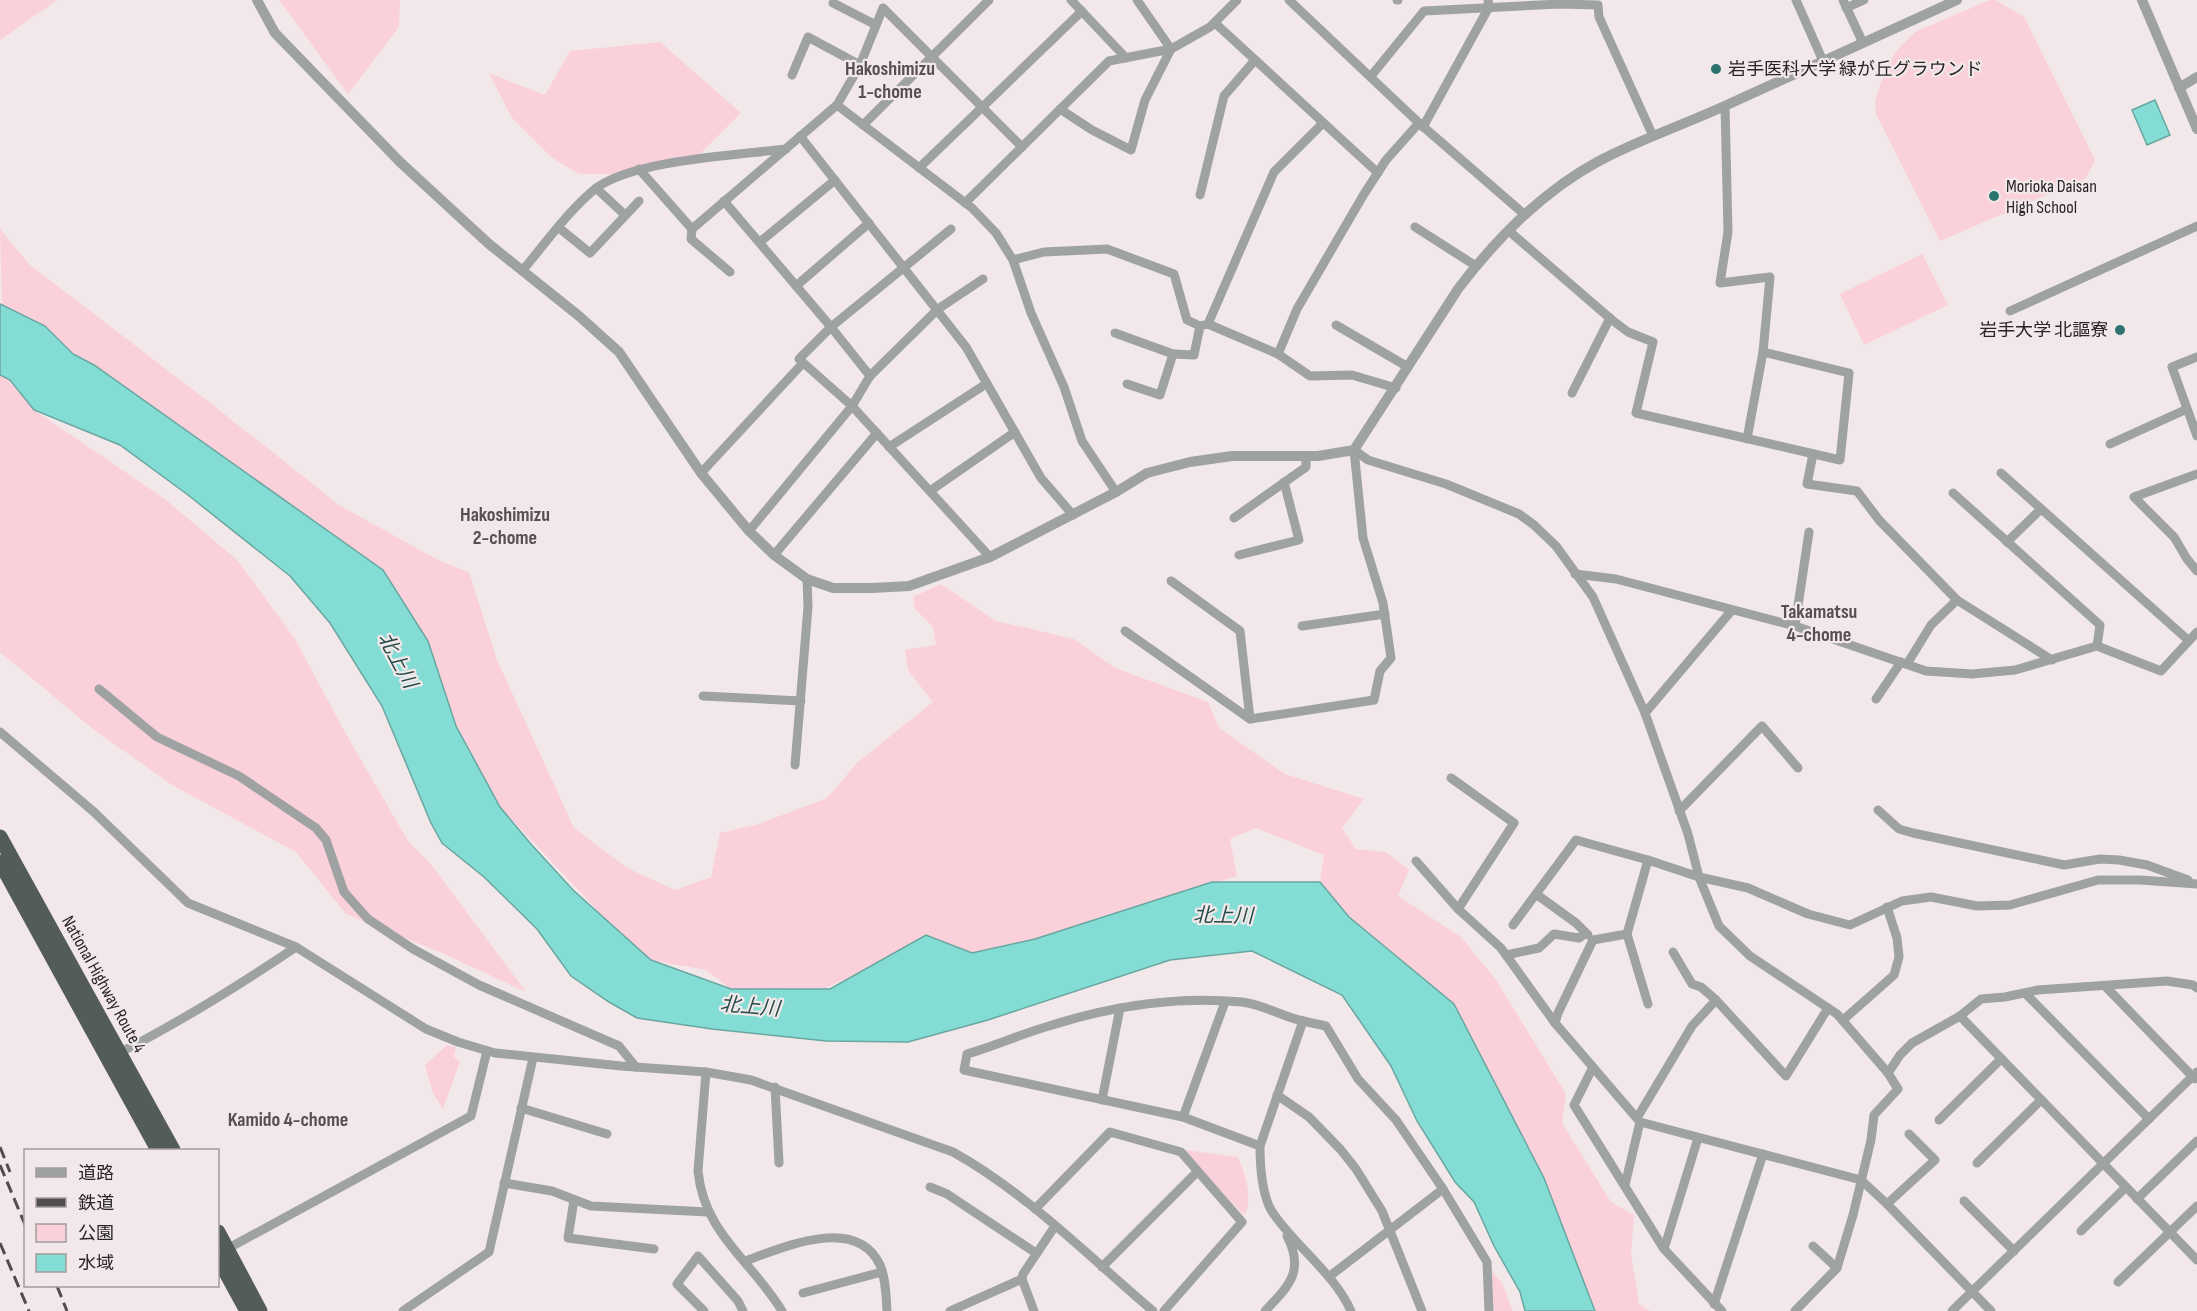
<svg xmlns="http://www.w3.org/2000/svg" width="2197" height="1311" font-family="'Sofia Sans Condensed','Noto Sans JP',sans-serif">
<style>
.green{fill:#fad0db}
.water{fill:#84ddd4;stroke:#69a6a0;stroke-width:1.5}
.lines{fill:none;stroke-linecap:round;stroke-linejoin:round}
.minor{stroke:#9ea2a2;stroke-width:9}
.tertiary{stroke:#9ea2a2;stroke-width:10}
.trunk{stroke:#545c5b;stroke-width:15}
.rail{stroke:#514c4d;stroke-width:3;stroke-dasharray:12 6;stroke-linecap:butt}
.poi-dot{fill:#2b736c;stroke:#f2e8ea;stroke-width:2}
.labels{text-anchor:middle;stroke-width:4.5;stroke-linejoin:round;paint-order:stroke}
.poi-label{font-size:18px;fill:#292526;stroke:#f2e8ea;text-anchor:start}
.street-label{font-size:18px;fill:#292526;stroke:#f2e8ea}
.neighbourhood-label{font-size:20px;font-weight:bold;fill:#574f51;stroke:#f2e8ea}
.water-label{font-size:20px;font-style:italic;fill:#244d49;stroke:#f2e8ea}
</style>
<rect width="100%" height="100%" fill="#f2e8ea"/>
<g class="green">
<path d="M0 0H57L0 40Z"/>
<path d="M279 0H400L399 27 348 94Z"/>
<path d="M1990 0H1996L2024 17 2095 160 2086 178 1940 241 1876 114 1875 101 1880 84 1894 54 1907 40 1915 32Z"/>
<path d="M660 42 741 113 697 157 613 174H579L551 157 512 118 489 73 545 95 570 51Z"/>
<path d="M0 229 30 265 213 405 339 505 440 561 469 572 497 660 574 828 627 868 675 890 711 877 720 833 759 824 827 798 857 763 933 702 908 670 905 650 936 645 933 627 915 609 913 597 941 584 996 621 1074 639 1115 668 1208 702 1219 728 1285 774 1364 799 1342 828 1356 849 1386 852 1409 870 1398 896 1461 937 1496 980 1566 1094 1562 1123 1611 1202 1634 1215 1631 1254 1639 1304 1650 1311H1595L1544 1178 1454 1004 1349 917 1320 882 1324 855 1256 828 1230 839 1237 876 1112 913 1035 939 972 953 925 935 866 970 825 988 731 989 706 970 651 960 617 931 500 807 456 726 428 641 383 570 94 365 73 354 45 326 2 305Z"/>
<path d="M1922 254 1948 305 1864 345 1840 294Z"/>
<path d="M0 375 10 380 34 410 165 499 238 561 295 639 346 734 408 841 430 863 526 992 442 953 346 914 296 852 172 785 93 729 0 652Z"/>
<path d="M447 1045 456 1047 454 1057 460 1061 443 1109 433 1093 425 1065Z"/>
<path d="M1185 1150 1238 1157C1245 1174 1253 1197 1245 1214H1243L1195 1164Z"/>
<path d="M1491 1270 1502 1283 1513 1311H1494Z"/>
</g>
<g class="water">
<path d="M2155 100 2170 135 2147 145 2132 110Z"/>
<path d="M0 304 45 326 73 354 94 365 383 570 428 641 456 726 500 807 530 843 573 890 651 960 731 989H830L926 935 972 953 1035 939 1212 882H1320L1349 917 1454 1004 1544 1178 1595 1311H1525L1520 1292 1494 1246 1474 1202 1455 1182 1417 1121 1391 1066 1342 995 1252 951 1170 960 988 1020 908 1042 826 1041 712 1029 637 1018 609 1002 571 976 537 929 484 877 442 843 431 823 382 706 330 623 290 576 188 495 120 445 34 410 10 380 0 375Z"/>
</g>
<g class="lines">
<g class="minor">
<path d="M1071 0 1126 58"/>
<path d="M1137 0 1171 49"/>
<path d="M1289 0 1419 123 1524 214"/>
<path d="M1397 0H1398"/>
<path d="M1796 0 1823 61"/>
<path d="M1843 0 1863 43"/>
<path d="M833 3 876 25"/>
<path d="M1846 8 1864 0"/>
<path d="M1215 23 1378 173"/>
<path d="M792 75 808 37 860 65 883 8 1022 147"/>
<path d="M1371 76 1424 11 1559 4 1598 5 1599 17 1653 136"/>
<path d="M837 105 972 208 996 233 1013 260 1031 313 1064 387 1082 441 1116 492"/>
<path d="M1060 109 1092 130 1131 150 1145 100 1171 49"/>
<path d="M863 125 989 0"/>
<path d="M1423 127 1489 7 1488 0"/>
<path d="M800 136 966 347 1041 478 1073 515"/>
<path d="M919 168 1082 11"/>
<path d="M639 169 692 229 837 105 860 65"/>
<path d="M596 188 625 215"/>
<path d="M1200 195 1224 96 1255 60"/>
<path d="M724 201 831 327 799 359 852 406 990 557"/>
<path d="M965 203 1109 61 1171 49 1210 27 1237 0"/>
<path d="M558 227 590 253 639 201"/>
<path d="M1415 227 1476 266"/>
<path d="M692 229 691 239 730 272"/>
<path d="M1509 231 1612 320 1628 332 1653 342 1636 413 1840 460 1849 373 1763 352 1770 277 1720 283 1728 232 1725 106"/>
<path d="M760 242 835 180"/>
<path d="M1013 260 1044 252 1107 249 1174 274 1187 320 1200 326 1208 324 1278 354 1310 376 1352 375 1396 388"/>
<path d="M522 271C544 245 569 210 595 189 632 160 737 155 786 149"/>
<path d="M796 286 869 223"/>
<path d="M2010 311 2197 226"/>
<path d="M1208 324 1274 172 1323 123"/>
<path d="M1336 325 1408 367"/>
<path d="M1115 333 1173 354"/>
<path d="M1278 354 1297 309 1364 194 1386 160 1419 123"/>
<path d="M2197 357 2172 367 2197 436"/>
<path d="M870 376 938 309 983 279"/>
<path d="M1127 384 1160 395 1173 354 1194 355 1200 326"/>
<path d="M1572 393 1610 318"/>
<path d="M1747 439 1763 352"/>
<path d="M2110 444 2187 409"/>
<path d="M889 447 986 384"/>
<path d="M1354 450 1368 460 1446 484 1519 514 1534 525 1556 546 1593 597 1645 713 1688 834 1699 877 1719 926 1750 956 1837 1014 1888 1073 1898 1089 1874 1115 1871 1140 1853 1215 1837 1268 1795 1311"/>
<path d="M1813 454 1807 484 1857 491 1879 520 1957 600 2052 660"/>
<path d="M701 473 803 363"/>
<path d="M2001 473 2188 640"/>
<path d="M2197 474 2134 497 2174 537 2187 559 2197 571"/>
<path d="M930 491 1015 432"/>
<path d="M1953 493 2100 625 2097 646"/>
<path d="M1234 518 1306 467V456"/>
<path d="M749 531 852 406 870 376 831 327 951 229"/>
<path d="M2007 542 2041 509"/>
<path d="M774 555 877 433"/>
<path d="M1239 555 1299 540 1284 482"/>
<path d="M1575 574 1616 579 1795 626 1926 671 1972 674 2015 670 2097 646 2161 671 2197 632"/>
<path d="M1171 581 1240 631 1250 719"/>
<path d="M1302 626 1385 614"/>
<path d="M1795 626 1809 532"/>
<path d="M1125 631 1250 719 1374 700 1380 671 1391 658 1383 603 1363 538 1354 450"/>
<path d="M1907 664 1931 625 1957 600"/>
<path d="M99 689 157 737 239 776 316 828 326 840 344 892 368 919 413 949 479 985 619 1046 636 1067"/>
<path d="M703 696 801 701"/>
<path d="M1876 699 1901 662"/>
<path d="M1645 713 1732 610"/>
<path d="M0 732 94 812 188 903 296 947 426 1029 458 1042 495 1053 621 1066 706 1072 751 1080 953 1152C1028 1194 1088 1256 1153 1311"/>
<path d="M795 765 808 607 807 579"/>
<path d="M1451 778 1514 823 1458 909"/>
<path d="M1878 810 1899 829 1913 833 2064 865 2100 859 2119 860 2147 865 2188 880"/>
<path d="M1679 811 1762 726 1798 768"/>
<path d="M1416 861 1458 909 1501 948 1555 1023 1640 1122 1861 1180 1887 1204 1991 1311"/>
<path d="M1536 894 1576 923 1588 935"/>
<path d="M1513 925 1576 840 1648 860"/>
<path d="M1627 934 1648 1004"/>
<path d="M1673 952 1692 984 1701 987 1716 1000 1786 1076 1828 1008"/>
<path d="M1506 955 1539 948 1554 934 1579 938 1586 933"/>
<path d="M2105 986 2195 1079"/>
<path d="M2025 993 2149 1119"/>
<path d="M1960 1016 2197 1260"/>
<path d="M1843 1020 1894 975 1899 957 1897 938 1887 907"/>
<path d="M1303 1021 1326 1026 1358 1079 1396 1120 1443 1189 1330 1276"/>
<path d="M1555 1023 1558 1013 1593 940 1627 934 1648 860 1699 877 1748 888 1808 914 1850 925 1902 901 1931 897 1977 906 2010 905 2098 880H2140L2197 884"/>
<path d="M115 1055C177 1024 238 986 296 947"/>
<path d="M1593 1067 1574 1105 1664 1249 1722 1311"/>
<path d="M706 1072 698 1171C704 1234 752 1261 782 1311"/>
<path d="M1888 1073 1900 1055 1912 1043 1960 1016 1981 999 2005 997 2038 990 2167 981 2193 985 2197 988"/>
<path d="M775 1087 779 1163"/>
<path d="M1277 1095 1309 1117 1341 1150 1356 1169 1382 1211 1422 1311"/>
<path d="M1102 1100 1120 1008"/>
<path d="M521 1108 607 1134"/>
<path d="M1183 1117 1225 1002"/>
<path d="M1637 1118 1692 1026 1716 1000"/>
<path d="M1939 1120 2001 1059"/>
<path d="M1260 1146 1183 1117 964 1070 967 1054C995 1046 1021 1034 1049 1026 1111 1006 1177 996 1242 1002 1262 1004 1283 1017 1303 1021L1260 1146C1260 1166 1261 1187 1269 1206 1273 1215 1281 1224 1288 1232 1310 1258 1337 1280 1351 1311"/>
<path d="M1977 1163 2041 1100"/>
<path d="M504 1183 552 1191 591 1206 708 1212"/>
<path d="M1625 1185 1640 1122"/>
<path d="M930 1187 947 1194 1036 1253"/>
<path d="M1443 1189 1487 1262 1489 1311"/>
<path d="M2137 1199 2197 1141"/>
<path d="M574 1200 568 1238 654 1249"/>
<path d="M1964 1201 2014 1251"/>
<path d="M1887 1204 1935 1160 1909 1134"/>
<path d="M1035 1209 1110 1132 1181 1152 1242 1222 1164 1311"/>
<path d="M2081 1231 2126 1187"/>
<path d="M1813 1246 1837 1268"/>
<path d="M227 1249 471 1116 487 1051"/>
<path d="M1664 1249 1698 1138"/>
<path d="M745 1261C782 1248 856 1214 880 1265 886 1279 886 1296 887 1311"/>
<path d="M1102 1267 1197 1172"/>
<path d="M2118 1282 2197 1206"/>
<path d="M803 1293 882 1272"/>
<path d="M1714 1304 1763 1154"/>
<path d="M403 1311 489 1252 533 1058"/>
<path d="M704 1311 677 1284 698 1256 738 1301 743 1311"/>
<path d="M950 1311 1022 1279"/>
<path d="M1034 1311 1022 1279 1023 1274 1055 1226"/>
<path d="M1265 1311C1289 1286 1305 1271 1287 1236"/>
<path d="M1952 1311 2197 1072"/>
</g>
<g class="tertiary">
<path d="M257 0 275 33 400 162 489 244 579 316 619 352 701 473 749 531 774 555 807 579 833 588H872L909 586 990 557 1116 492 1147 473 1190 462 1232 456H1318L1354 450 1458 289C1496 239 1543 191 1599 161 1640 139 1686 124 1729 104 1805 70 1881 35 1957 0"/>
<path d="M2142 0 2197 129"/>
<path d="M2179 88 2197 77"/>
</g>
<g class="trunk">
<path d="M0 837 173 1150"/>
<path d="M0 862 158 1150"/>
<path d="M218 1232 260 1311"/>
<path d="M218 1258 247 1311"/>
</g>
<g class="rail">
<path d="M0 1147 10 1172"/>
<path d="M0 1165 26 1227"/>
<path d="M0 1243 29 1311"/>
<path d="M57 1286 67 1311"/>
</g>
</g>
<g class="poi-dot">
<circle cx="1716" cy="69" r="6"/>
<circle cx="1994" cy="196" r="6"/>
<circle cx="2120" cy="330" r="6"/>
</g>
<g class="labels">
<g class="poi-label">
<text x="1728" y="75">岩手医科大学 緑が丘グラウンド</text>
<text x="2006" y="192">Morioka Daisan<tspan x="2006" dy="21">High School</tspan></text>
<text x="2108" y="336" text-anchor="end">岩手大学 北謳寮</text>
</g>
<g class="street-label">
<text transform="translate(104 984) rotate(61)" y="6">National Highway Route 4</text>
</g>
<g class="neighbourhood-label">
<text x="890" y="75">Hakoshimizu<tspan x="890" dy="23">1-chome</tspan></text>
<text x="505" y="521">Hakoshimizu<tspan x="505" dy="23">2-chome</tspan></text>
<text x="1819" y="618">Takamatsu<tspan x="1819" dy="23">4-chome</tspan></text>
<text x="288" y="1126">Kamido 4-chome</text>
</g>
<g class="water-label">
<text transform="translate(398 660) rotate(62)" y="7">北上川</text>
<text transform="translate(1223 915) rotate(1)" y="7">北上川</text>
<text transform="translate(750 1006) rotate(5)" y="7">北上川</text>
</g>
</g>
<rect x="24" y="1149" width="195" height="138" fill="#f2e8ea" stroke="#a29a9c" stroke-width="1.5"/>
<rect x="36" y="1168" width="30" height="9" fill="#9ea2a2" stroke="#a29a9c" stroke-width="1.5"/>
<text x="78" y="1179" font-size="18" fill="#292526">道路</text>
<rect x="36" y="1198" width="30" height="9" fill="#514c4d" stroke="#a29a9c" stroke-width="1.5"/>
<text x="78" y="1209" font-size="18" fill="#292526">鉄道</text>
<rect x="36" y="1224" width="30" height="18" fill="#fad0db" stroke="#a29a9c" stroke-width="1.5"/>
<text x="78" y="1239" font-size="18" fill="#292526">公園</text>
<rect x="36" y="1254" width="30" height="18" fill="#84ddd4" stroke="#a29a9c" stroke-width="1.5"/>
<text x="78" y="1269" font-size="18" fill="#292526">水域</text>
</svg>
